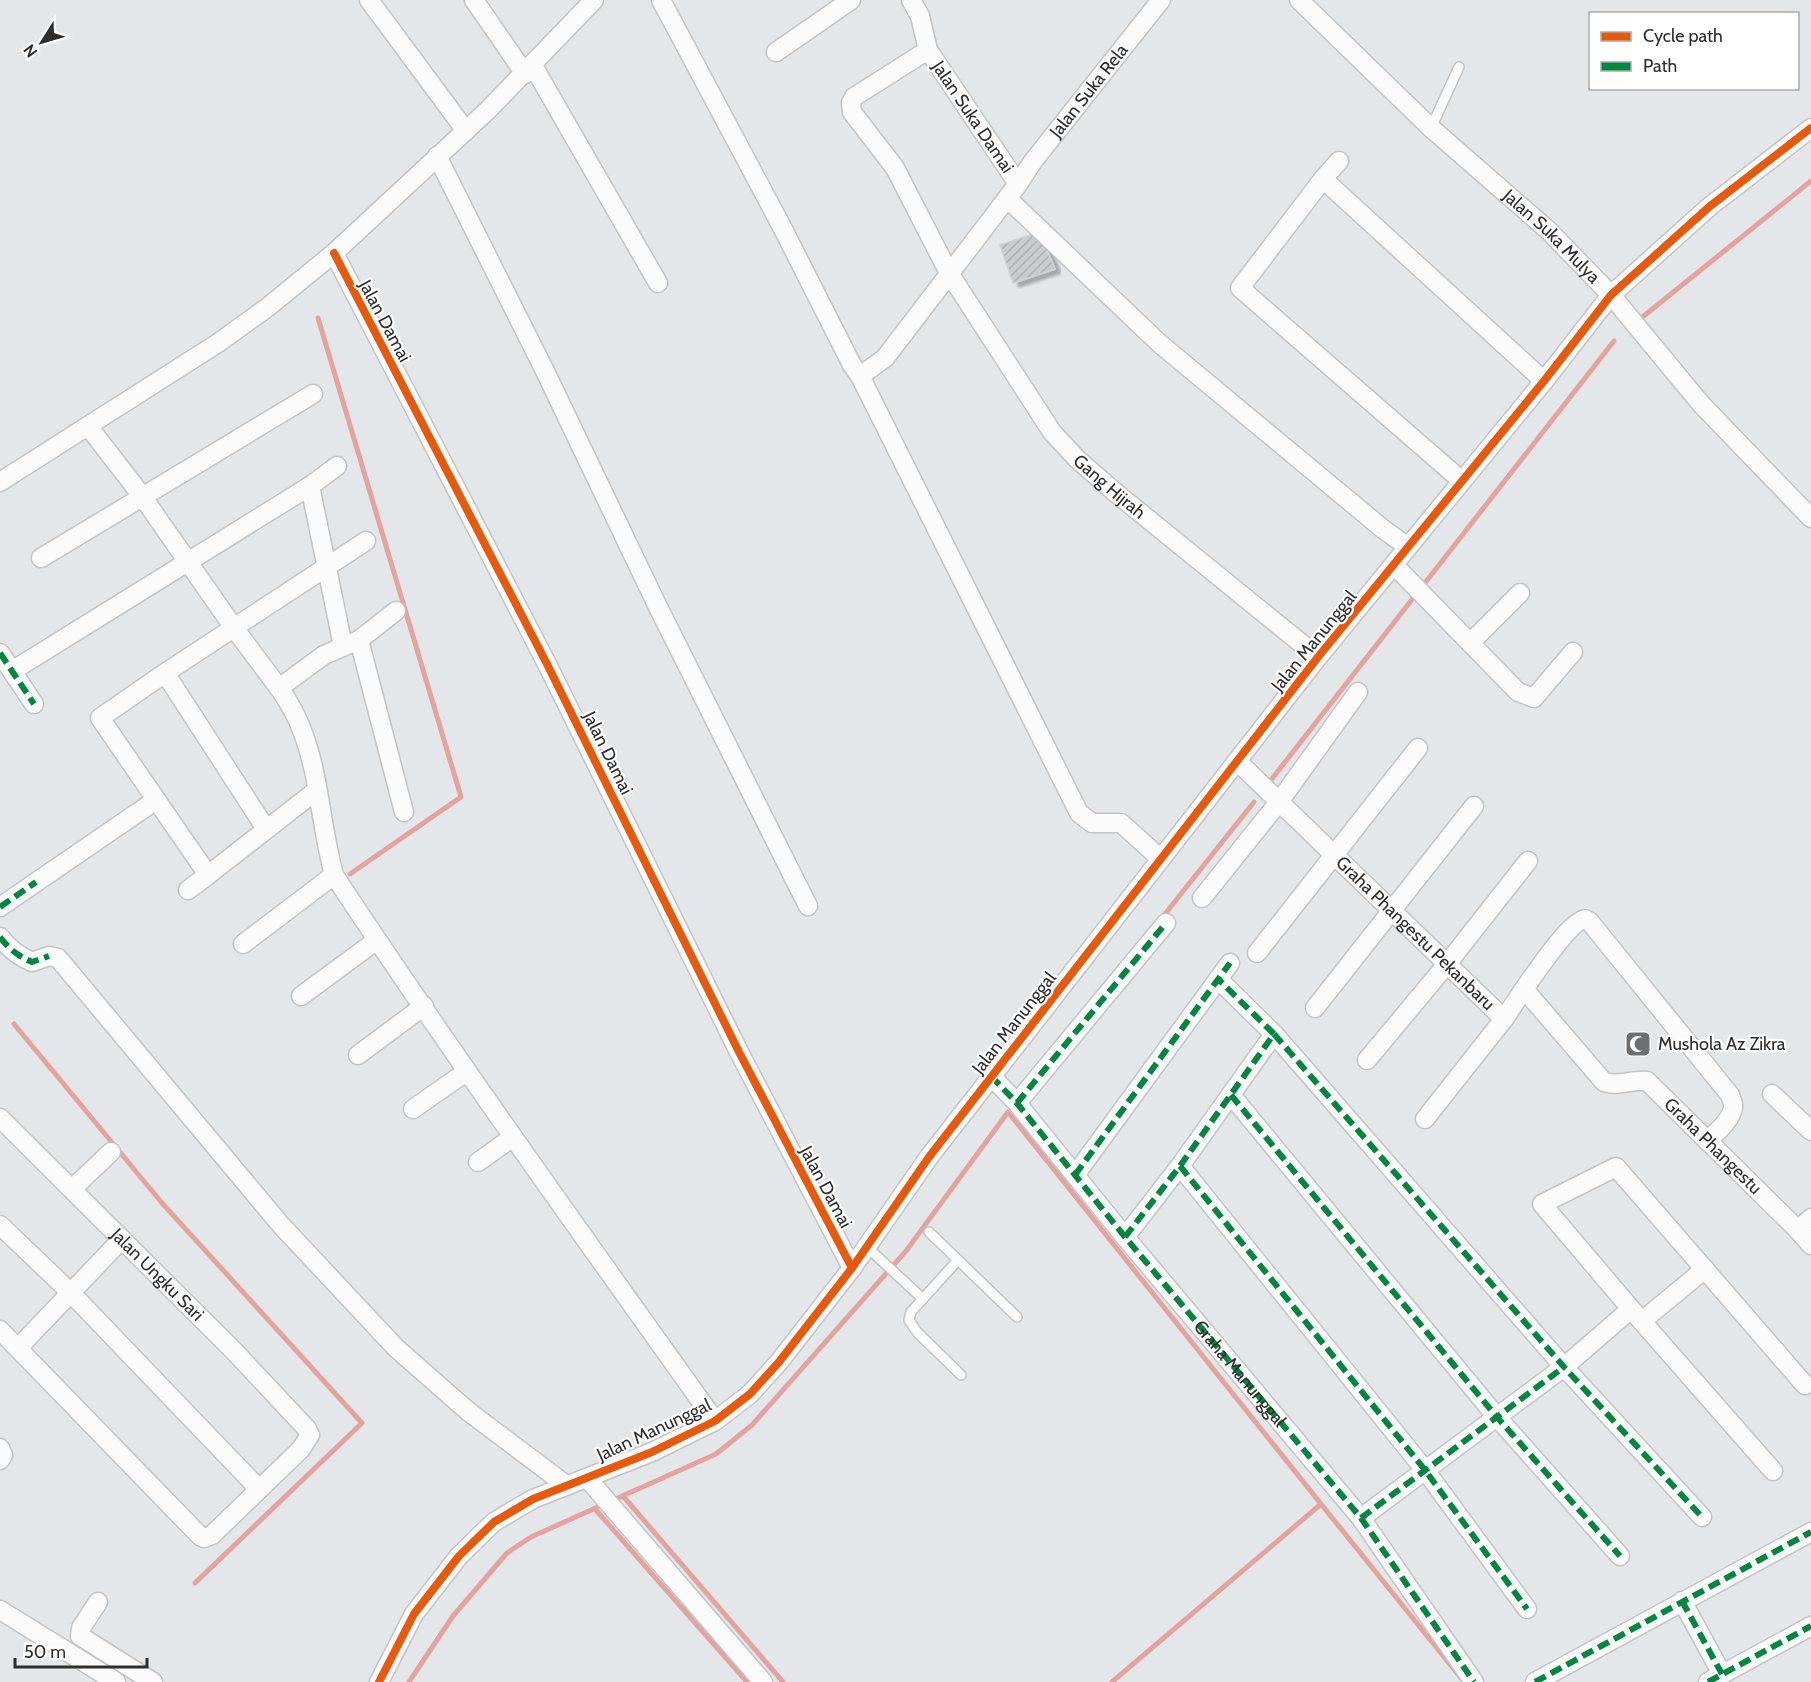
<svg xmlns="http://www.w3.org/2000/svg" width="1811" height="1682" font-family="Cabin,sans-serif">
<style>
.lines{fill:none;stroke-linecap:round;stroke-linejoin:round}
.stream{stroke:#e5a39d;stroke-width:5}
.building{fill:url(#building-hatch);stroke:#cfd2d5;stroke-width:1.5;filter:url(#shadow)}
.service-casing{stroke:#c3c4c5;stroke-width:12}
.minor-casing{stroke:#c3c4c5;stroke-width:21}
.service{stroke:#fbfbfc;stroke-width:9}
.minor{stroke:#fbfbfc;stroke-width:18}
.quiet{stroke:#00873e;stroke-width:6;stroke-dasharray:12 6;stroke-linecap:butt}
.cycleway-casing{stroke:#fff;stroke-width:11}
.cycleway{stroke:#e8590c;stroke-width:8}
.labels{text-anchor:middle;stroke-width:4.5;stroke-linejoin:round;paint-order:stroke}
.street-label{font-size:18px;fill:#2d2d2d;stroke:#fff}
.poi-label{font-size:18px;fill:#2d2d2d;stroke:#fff;text-anchor:start}
</style>
<defs>
<pattern id="building-hatch" width="6" height="6" patternUnits="userSpaceOnUse" patternTransform="scale(1.5)"><rect width="6" height="6" fill="#cacdcf"/><path d="M-1 1l2-2M0 6l6-6M5 7l2-2" fill="none" stroke="#aeb0b2"/></pattern>
<filter id="shadow"><feDropShadow dx="6" dy="4" stdDeviation="1.5" flood-color="#0004"/></filter>
</defs>
<rect width="100%" height="100%" fill="#e3e7ea"/>
<g class="lines">
<g class="stream">
<path d="M318 318 461 797 350 874"/>
<path d="M1640 319 1811 181"/>
<path d="M1271 780 1614 341"/>
<path d="M1161 919 1254 802"/>
<path d="M14 1024 162 1203 362 1423 195 1583"/>
<path d="M623 1496 783 1682"/>
<path d="M1321 1504 1461 1678"/>
<path d="M595 1509 747 1682"/>
<path d="M409 1682 453 1616 507 1553 531 1537 716 1454 752 1425 906 1251 1008 1112 1321 1504 1112 1682"/>
</g>
</g>
<path class="building" d="M1039 232 1055 269 1013 283 1000 245Z"/>
<g class="lines">
<g class="service-casing">
<g id="service">
<path d="M1431 128 1459 67"/>
<path d="M929 1232 1017 1317"/>
<path d="M867 1247 923 1299"/>
<path d="M958 1260 911 1312 909 1320 917 1332 961 1375"/>
</g>
</g>
<g class="minor-casing">
<g id="minor">
<path d="M369 0 466 131"/>
<path d="M474 0 525 74"/>
<path d="M661 0 782 227 852 365 860 376 885 358 1018 184 928 50 920 16 911 0"/>
<path id="s1" d="M1299 0 1431 128 1548 230 1611 295 1701 404 1811 518"/>
<path id="s2" d="M928 50 854 97 851 103 852 112 895 168 949 273 1052 432 1077 459 1116 493 1318 657"/>
<path d="M776 52 851 0"/>
<path d="M532 64 658 283"/>
<path d="M437 156 544 369 658 607 808 906"/>
<path d="M1339 161 1323 179 1240 288 1462 481"/>
<path d="M1323 179 1544 381"/>
<path id="s3" d="M1018 184 1034 160 1161 0"/>
<path d="M1007 198 1159 343 1383 529 1408 547"/>
<path d="M334 253 547 664 739 1052 852 1268"/>
<path d="M860 376 1079 813 1092 823H1121L1161 859"/>
<path d="M88 426 142 496 234 628 279 688 324 655 359 640 404 812"/>
<path d="M0 482 218 343 268 307 334 253 488 110 594 0"/>
<path d="M310 486 343 646"/>
<path d="M41 558 313 394"/>
<path d="M1394 565 1518 692 1534 698 1573 652"/>
<path d="M359 640 396 611"/>
<path d="M1470 643 1520 593"/>
<path d="M0 653 34 704"/>
<path d="M12 671 310 486 337 466"/>
<path d="M165 673 266 829"/>
<path d="M279 688C289 702 297 716 303 733 320 778 321 828 334 875 456 1060 586 1240 715 1421"/>
<path id="s4" d="M1237 761 1504 1019 1524 989 1604 1082C1618 1087 1633 1079 1647 1081L1798 1230 1811 1218"/>
<path d="M317 790 208 875 100 718 165 673 366 541"/>
<path d="M188 890 208 875"/>
<path d="M1202 898 1279 802 1358 692"/>
<path d="M0 907 156 800"/>
<path d="M0 937C9 949 18 956 32 962L49 956 58 958 280 1224 396 1348 469 1412 566 1485"/>
<path d="M243 944 334 875"/>
<path d="M1257 953 1418 748"/>
<path d="M1524 989C1535 974 1569 922 1585 919L1590 922 1730 1095C1731 1099 1733 1101 1733 1105 1734 1118 1716 1133 1707 1141"/>
<path d="M301 996 377 940"/>
<path d="M1315 1008 1474 806"/>
<path d="M1274 1034 1564 1367 1702 1517"/>
<path d="M358 1055 424 1006"/>
<path d="M1367 1060 1447 964 1528 861"/>
<path d="M991 1076 1016 1102 1125 1237 1361 1518 1474 1682"/>
<path d="M1772 1094 1811 1131"/>
<path d="M1231 1095 1496 1416 1620 1556"/>
<path d="M1017 1103 1166 923"/>
<path d="M413 1109 466 1072"/>
<path id="s5" d="M0 1118 234 1351 307 1429 310 1435 301 1449 212 1535 204 1538 200 1536 0 1330"/>
<path d="M1425 1119 1504 1019"/>
<path d="M478 1162 513 1137"/>
<path d="M1180 1166 1425 1470 1527 1609"/>
<path d="M1075 1175 1230 963"/>
<path d="M72 1189 111 1152"/>
<path d="M0 1225 71 1293 259 1489"/>
<path d="M1798 1230 1811 1245"/>
<path d="M1125 1237 1180 1166 1274 1034 1218 979"/>
<path d="M1631 1309 1542 1204 1616 1167 1805 1385"/>
<path d="M1642 1321 1705 1269"/>
<path d="M18 1348 122 1239"/>
<path d="M0 1448 3 1455 0 1460"/>
<path d="M587 1478 763 1682"/>
<path d="M1361 1518 1564 1367 1631 1309 1773 1471"/>
<path d="M1682 1601 1722 1674"/>
<path d="M98 1602 81 1628 80 1636 153 1682"/>
<path d="M0 1610 116 1682"/>
<path d="M379 1682 414 1614 459 1556 494 1522 533 1499 652 1452 715 1421 750 1394 779 1362 852 1268 929 1157 1318 657 1544 381 1611 295 1709 207 1811 128"/>
<path d="M1535 1682 1811 1532"/>
<path d="M1708 1682 1811 1626"/>
</g>
</g>
<use href="#service" class="service"/>
<use href="#minor" class="minor"/>
<g class="quiet">
<path d="M0 653 34 704"/>
<path d="M0 907 36 882"/>
<path d="M0 937C9 949 18 956 32 962L49 956"/>
<path d="M1274 1034 1564 1367 1702 1517"/>
<path id="s6" d="M991 1076 1016 1102 1125 1237 1361 1518 1474 1682"/>
<path d="M1231 1095 1496 1416 1620 1556"/>
<path d="M1017 1103 1166 923"/>
<path d="M1180 1166 1425 1470 1527 1609"/>
<path d="M1075 1175 1230 963"/>
<path d="M1125 1237 1180 1166 1274 1034 1218 979"/>
<path d="M1361 1518 1564 1367"/>
<path d="M1682 1601 1722 1674"/>
<path d="M1535 1682 1811 1532"/>
<path d="M1708 1682 1811 1626"/>
</g>
<g class="cycleway-casing">
<g id="cycleway">
<path d="M334 253 547 664 739 1052 852 1268"/>
<path d="M379 1682 414 1614 459 1556 494 1522 533 1499 652 1452 715 1421 750 1394 779 1362 852 1268 929 1157 1318 657 1544 381 1611 295 1709 207 1811 128"/>
</g>
</g>
<use href="#cycleway" class="cycleway"/>
</g>
<defs>
<g id="mosque-square" transform="scale(1.35)"><rect x="-9" y="-9" width="18" height="18" rx="4" fill="#6d6e6f" stroke="#fff"/><path d="M3.5-4.9A6 6 0 1 0 3.5 4.9A5 5 0 1 1 3.5-4.9Z" fill="#fff"/></g>
</defs>
<g fill-rule="evenodd">
<use href="#mosque-square" x="1638" y="1044"/>
</g>
<g class="labels">
<g class="street-label">
<text dy="6" stroke="none"><textPath href="#s3" startOffset="117">Jalan Suka Rela</textPath></text>
<text transform="translate(973 117) rotate(56)" y="6">Jalan Suka Damai</text>
<text dy="6" stroke="none"><textPath href="#s1" startOffset="346">Jalan Suka Mulya</textPath></text>
<text transform="translate(385 321) rotate(62)" y="6">Jalan Damai</text>
<text dy="6" stroke="none"><textPath href="#s2" startOffset="561">Gang Hijrah</textPath></text>
<text transform="translate(1314 641) rotate(-51)" y="6">Jalan Manunggal</text>
<text transform="translate(608 753) rotate(64)" y="6">Jalan Damai</text>
<text dy="6" stroke="none"><textPath href="#s4" startOffset="248">Graha Phangestu Pekanbaru</textPath></text>
<text transform="translate(1014 1023) rotate(-52)" y="6">Jalan Manunggal</text>
<text dy="6" stroke="none"><textPath href="#s4" startOffset="666">Graha Phangestu</textPath></text>
<text transform="translate(826 1187) rotate(62)" y="6">Jalan Damai</text>
<text dy="6" stroke="none"><textPath href="#s5" startOffset="222">Jalan Ungku Sari</textPath></text>
<text dy="6" stroke="none"><textPath href="#s6" startOffset="388">Graha Manunggal</textPath></text>
<text transform="translate(654 1430) rotate(-25)" y="6">Jalan Manunggal</text>
</g>
<g class="poi-label">
<text x="1658" y="1050">Mushola Az Zikra</text>
</g>
</g>
<rect x="1589" y="12" width="210" height="78" fill="#ffffff" stroke="#ababab" stroke-width="1.5"/>
<rect x="1601" y="32" width="30" height="9" fill="#e8590c" stroke="#ababab" stroke-width="1.5"/>
<text x="1643" y="42" font-size="18" fill="#2d2d2d">Cycle path</text>
<rect x="1601" y="62" width="30" height="9" fill="#00873e" stroke="#ababab" stroke-width="1.5"/>
<text x="1643" y="72" font-size="18" fill="#2d2d2d">Path</text>
<g transform="translate(42 42) rotate(233)" stroke="#ffffff" stroke-width="4.5" paint-order="stroke">
<path d="M0-4.5L10 22L0 15L-10 22Z" fill="#2d2d2d"/>
<text y="-9" font-size="16" font-weight="bold" text-anchor="middle" fill="#2d2d2d">N</text>
</g>
<path d="M15 1658v9h132v-9" fill="none" stroke="#2d2d2d" stroke-width="3"/>
<text x="24" y="1658" font-size="18" fill="#2d2d2d" stroke="#ffffff" stroke-width="4.5" paint-order="stroke">50 m</text>
</svg>
